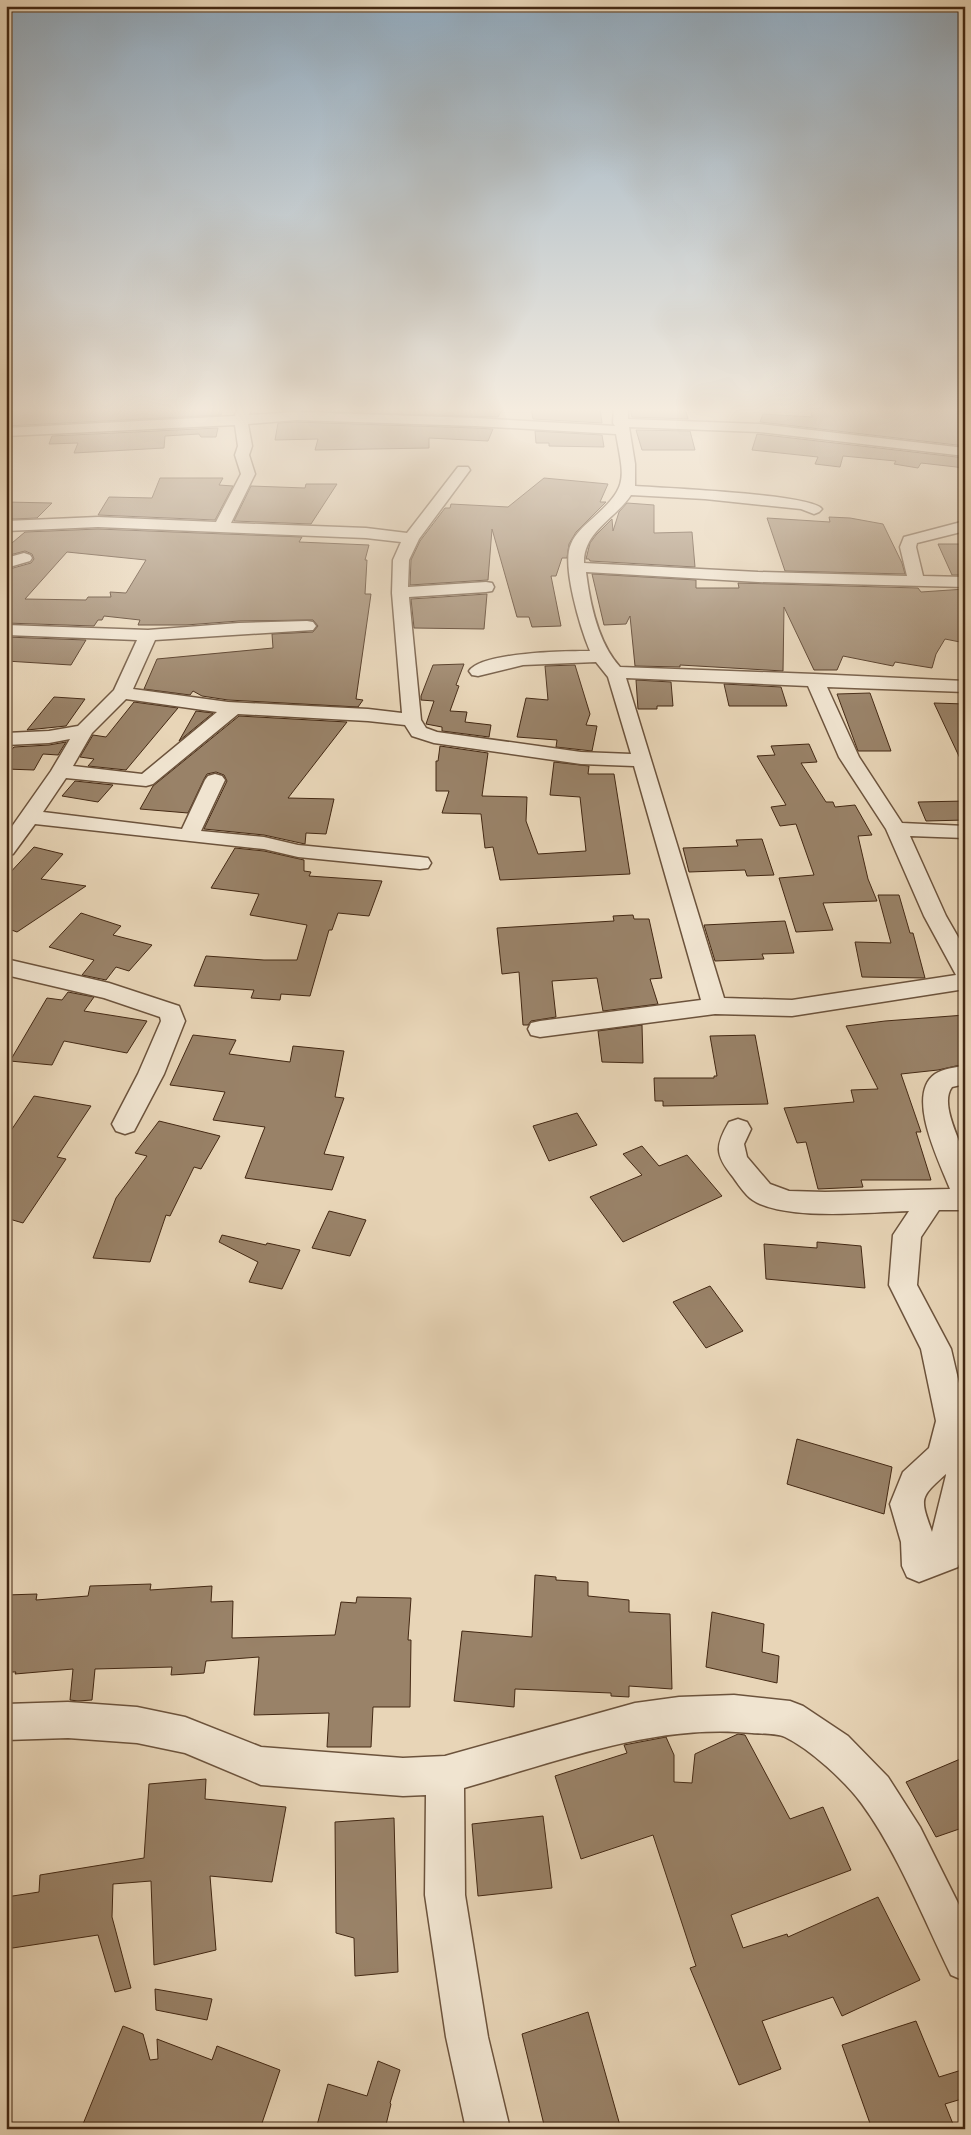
<svg xmlns="http://www.w3.org/2000/svg" width="971" height="2135" font-family="'EB Garamond',serif">
<style>
.building{fill:#998268;stroke:#432813;fill-rule:evenodd}
.lines{fill:none;stroke-linecap:round;stroke-linejoin:round}
.street-casing{stroke:#6c533c;stroke-width:3}
.street{fill:#f0e4d0;fill-rule:evenodd}
</style>
<rect width="100%" height="100%" fill="#e8d5b7"/>
<filter id="stains"><feTurbulence type="fractalNoise" baseFrequency=".004" numOctaves="4"/><feColorMatrix values="0 0 0 0 .2 0 0 0 0 .09 0 0 0 0 .02 0 0 0 .5 -.17"/></filter>
<radialGradient id="worn" r=".72"><stop offset=".6" stop-color="#630" stop-opacity="0"/><stop offset="1" stop-color="#630" stop-opacity=".3"/></radialGradient>
<g class="building">
<path d="M27 408H223L221 415 6 426V409Z"/>
<path d="M283 408H503L498 417 282 411Z"/>
<path d="M531 408 600 409 602 423 533 419Z"/>
<path d="M630 408H685L688 419 632 417Z"/>
<path d="M811 408H927L965 410V446L760 422 763 414 812 417Z"/>
<path d="M296 422 475 428 493 429 488 441 429 438V448L315 450 318 439 275 440 278 423Z"/>
<path d="M218 428 216 437H201L199 434 165 436 164 448 74 453 78 443 49 444 52 436Z"/>
<path d="M636 430 690 431 695 450H642Z"/>
<path d="M535 431 602 435 604 447 549 446V443H536Z"/>
<path d="M757 434 965 458V468L921 463 918 468 894 464 896 461 843 456 840 467 815 464 818 457 752 450Z"/>
<path d="M160 478H223L219 485 233 486 215 520 98 515 109 497 152 498Z"/>
<path d="M544 478 608 484 600 502H606L576 532 569 544 567 558H562L556 576H551L561 626 532 627 529 617H517L492 529 488 580 410 585 411 560 420 541 445 508H450L451 504 508 507Z"/>
<path d="M306 484H337L311 524 234 521 251 486 305 488Z"/>
<path d="M6 502 52 503 37 518 14 519 6 518Z"/>
<path d="M627 503 654 505V533L692 532 695 567 590 561 589 559H586L590 543 596 535 612 519 613 531 619 512Z"/>
<path d="M829 517 850 518 883 524 902 563 905 574 785 571 767 518 830 522Z"/>
<path d="M98 529 302 537 299 542 369 545 365 560H367L365 594H371L356 699 363 700 358 707 228 700 202 696 193 691 190 695 144 689 157 659 273 648 272 634 313 632 318 626 313 620 239 621 186 625H138L140 620 104 616 102 620H98L94 626 6 623V570L31 563 34 559 32 554 25 551 6 556V548L25 532ZM67 552 146 560 126 593 110 592 111 597H88L86 600 25 599Z"/>
<path d="M938 544H965V575H952Z"/>
<path d="M592 574 696 580V588H739L738 583 918 588 921 592 965 589V643L945 639 936 654 932 668 895 662 893 666 843 656 837 670H814L784 607 783 671 680 665V667L635 666 630 616 626 624 604 625Z"/>
<path d="M487 594 484 629 414 628 411 599Z"/>
<path d="M6 637 86 640 71 665 6 661Z"/>
<path d="M464 664 456 685 459 686 450 711 467 712 465 722 491 725 489 737 442 731V727L426 724 434 701 421 700V696L433 665Z"/>
<path d="M575 665 590 714 586 725 597 726 592 751 556 747 557 740 517 737 526 698 548 700 545 666Z"/>
<path d="M636 680 671 682 673 706H657V709H638Z"/>
<path d="M724 684 781 687 787 706H729Z"/>
<path d="M870 693 891 751H858L837 694Z"/>
<path d="M54 697 85 699 66 726 27 730Z"/>
<path d="M134 702 178 708 126 770 88 766 94 759 80 757 93 735 106 737Z"/>
<path d="M934 703 965 704V769Z"/>
<path d="M196 711 213 713 179 741Z"/>
<path d="M239 716 347 722 288 798 334 799 326 834 306 833 305 844 264 835 204 829 227 781 224 775 216 772 207 774 204 779 188 813 140 809 153 786Z"/>
<path d="M66 742 58 755 43 754 34 770 6 769V756L14 747 49 745Z"/>
<path d="M809 744 817 762 801 763 826 802H833L835 807 855 805 872 835 858 836 868 879 877 901 823 903 833 930 796 932 779 878 814 875 796 824 780 826 771 807 786 805 757 756 775 755 771 746Z"/>
<path d="M440 746 488 753 482 796 527 797 526 821 538 854 586 851 580 797 550 795 554 762 589 766 588 774H614L630 874 500 880 493 847 485 848 481 814 442 813 449 791H436V761H438Z"/>
<path d="M75 781 113 785 98 802 62 796Z"/>
<path d="M965 801V820L926 821 918 802Z"/>
<path d="M762 839 774 875 747 876 745 870 689 872 683 848 738 846 736 840Z"/>
<path d="M34 847 63 854 41 879 86 886 17 932 6 928V877Z"/>
<path d="M235 848 264 851 304 860V871L311 872 309 876 382 881 369 916 338 913 332 930H329L310 996 281 994 280 1000 251 998 254 990 194 986 206 956 264 960H297L307 925 250 915 259 894 211 888Z"/>
<path d="M878 895H899L910 933H913L925 978 862 977 855 942 891 943Z"/>
<path d="M81 913 121 926 113 935 152 945 129 971 116 967 106 980 82 975 94 960 49 947Z"/>
<path d="M633 915 634 919H649L662 978 650 979 658 1004 603 1011 597 978 552 981 556 1017 531 1021 528 1025H523L519 972 502 974 497 928 614 921 613 916Z"/>
<path d="M785 921 794 953 762 954 764 959 715 961 704 925Z"/>
<path d="M68 992 94 997 84 1011 147 1021 127 1053 64 1041 52 1065 10 1061 47 998 62 1000Z"/>
<path d="M965 1015V1064L938 1070 901 1074 921 1132H916L931 1180H861L863 1187 818 1189 806 1142 797 1143 784 1108 854 1102 851 1090 878 1089 846 1026 885 1021Z"/>
<path d="M642 1025 643 1063 602 1062 598 1031Z"/>
<path d="M193 1035 236 1040 229 1054 290 1062 293 1046 344 1051 335 1097 344 1098 324 1154 344 1157 332 1190 245 1178 265 1127 213 1120 225 1092 170 1085Z"/>
<path d="M755 1035 768 1104 663 1106V1101H655L654 1078H714V1076H717L710 1036Z"/>
<path d="M34 1096 91 1106 57 1157 66 1159 23 1223 6 1218V1138Z"/>
<path d="M577 1113 597 1145 549 1161 533 1126Z"/>
<path d="M159 1121 220 1136 201 1169 194 1167 170 1216 166 1215 150 1262 93 1258 116 1198 147 1156 135 1153Z"/>
<path d="M642 1146 659 1166 687 1155 722 1196 623 1242 590 1197 642 1175 623 1154Z"/>
<path d="M329 1211 366 1220 350 1256 312 1248Z"/>
<path d="M222 1235 266 1245 267 1243 300 1250 282 1289 249 1282 258 1262 219 1242Z"/>
<path d="M817 1242 861 1246 865 1288 766 1279 764 1244 817 1248Z"/>
<path d="M710 1286 743 1331 706 1348 673 1302Z"/>
<path d="M797 1439 892 1467 884 1514 787 1484Z"/>
<path d="M535 1575 556 1577V1580L588 1582V1596L629 1600V1612L670 1614 672 1689 629 1686V1697L611 1696V1693L515 1689 514 1707 454 1701 462 1631 532 1637Z"/>
<path d="M151 1584 150 1590 212 1586 211 1602 233 1601 232 1638 335 1635 341 1602 356 1603 357 1597 411 1598 408 1640H411L410 1707H373L371 1747H327L329 1713 254 1715 259 1657 206 1661 204 1673 171 1675 172 1667 95 1669 92 1700 78 1701 70 1700 73 1669 15 1674 16 1672H6V1595L37 1594 36 1600 88 1596 90 1586Z"/>
<path d="M712 1612 764 1624 762 1652 779 1656 777 1683 706 1667Z"/>
<path d="M738 1734 745 1735 790 1819 823 1807 851 1870 731 1915 743 1948 787 1934 788 1937 878 1897 920 1980 842 2016 833 1997 762 2021 781 2069 739 2085 690 1968 696 1966 653 1835 581 1859 555 1776 627 1753 624 1745 666 1737 674 1755V1782L692 1783 695 1754Z"/>
<path d="M965 1757V1827L936 1837 906 1782Z"/>
<path d="M206 1779 205 1799 286 1807 272 1882 210 1876 216 1950 154 1965 151 1881 113 1884 112 1917 131 1988 115 1992 98 1935 6 1949V1897L39 1892 40 1875 144 1858 149 1784Z"/>
<path d="M543 1816 552 1888 478 1896 472 1824Z"/>
<path d="M394 1818 398 1972 355 1976 354 1938 336 1933 335 1822Z"/>
<path d="M155 1989 212 1999 207 2020 156 2010Z"/>
<path d="M588 2012 621 2129H545L522 2034Z"/>
<path d="M916 2021 939 2077 965 2069V2098L945 2104 955 2129H872L842 2045Z"/>
<path d="M123 2026 143 2034 150 2060 158 2059 157 2039 212 2060 217 2046 280 2070 260 2129H81Z"/>
<path d="M378 2061 400 2070 390 2103 391 2104 385 2129H316L328 2084 367 2096Z"/>
</g>
<g class="lines">
<g class="street-casing">
<g id="street">
<path d="M237 408H251L249 415 296 412 475 418 615 426 613 423 614 408H628V419L759 424 965 448V456L759 432 629 427 635 464V486C661 488 812 494 822 509L819 512 814 514 801 509 705 499 631 495C616 518 583 532 584 563L758 572 907 576 900 547 904 537 965 521V531L917 543 916 547 923 576 965 577V587L758 582 586 572C590 604 598 643 620 667L814 674 965 681V692L827 687 859 757 902 823 965 826V838L910 836 946 916 965 949V989L792 1016 715 1014 540 1037 531 1035 528 1029 531 1023 540 1021 701 1000 634 766 581 764 434 743 412 736 405 725 368 721 238 714 153 784 146 786 66 778 43 812 182 829 205 780 208 776 215 774 222 776 225 780 201 831 264 837 298 845 420 857 428 858 431 863 428 868 420 869 298 857 264 849 35 824 13 854 6 856V835L51 771 70 739 49 743 6 745V733L49 731 78 726 114 690 137 640 6 635V625L148 630 239 623 307 621 313 622 316 626 313 630 155 640 133 689 228 702 368 709 402 713 392 593 393 560 401 542 366 538 98 527 6 531V521L98 517 216 522 241 474 235 455 238 446 235 425 6 436V428L235 416ZM296 420 475 426 616 434C624 479 629 486 593 518 584 526 575 534 571 544 561 565 581 630 590 651 567 651 482 652 469 671L472 675 478 676 523 665 596 662 608 677 631 754 581 752 437 732 426 728 421 720 409 597 486 592 492 591 494 587 492 583 486 582 408 587 409 560 419 539 470 470 468 467H458L407 533 366 528 231 523 255 474 249 455 252 446 248 424ZM626 678 808 686 839 757 886 829 924 916 956 975 792 1000 724 998ZM126 699 217 712 142 774 73 766 92 733Z"/>
<path d="M24 553 30 555 32 558 30 561 6 568V558Z"/>
<path d="M6 959 109 983 179 1006 185 1021 164 1074 134 1131 125 1134 116 1131 112 1124 138 1074 161 1021 160 1017 104 998 6 975Z"/>
<path d="M965 1066V1084L952 1087C939 1104 961 1141 965 1158 968 1174 965 1194 965 1210H939L921 1237 917 1285 951 1349 965 1409V1532C962 1544 963 1555 958 1567L919 1582 907 1577 902 1566 901 1542 890 1504 903 1472 929 1448 936 1421 921 1349 889 1285 893 1235 909 1211C870 1212 780 1222 750 1198 744 1193 738 1184 733 1177 715 1155 715 1146 729 1122L738 1119 747 1122 751 1129 744 1144 747 1157 770 1184 789 1191 825 1192 950 1189C940 1163 905 1095 935 1074 943 1069 955 1067 965 1066ZM946 1474V1475L932 1532C920 1498 919 1498 946 1474Z"/>
<path d="M734 1695 790 1701 803 1706 848 1736 888 1777 920 1827 965 1917V1981L951 1975C924 1920 898 1853 862 1804 846 1782 810 1749 785 1737 776 1733 762 1734 752 1733 654 1723 556 1762 464 1788L465 1895 488 2037 510 2129H466L446 2037 425 1895 426 1795 403 1796 261 1785 185 1753 137 1743 68 1738 6 1740V1704L68 1702 137 1707 185 1717 261 1747 403 1758 445 1756 635 1703 679 1697Z"/>
</g>
</g>
<use href="#street" class="street"/>
</g>
<linearGradient id="sky" x2="0" y2="1"><stop stop-color="#91aabe"/><stop offset="0.58" stop-color="#f5ecdf"/><stop offset="1" stop-color="#f5ecdf" stop-opacity="0"/></linearGradient>
<rect width="971" height="707" fill="url(#sky)"/>
<rect width="971" height="2135" fill="none" stroke="#e8d5b7" stroke-width="25"/>
<rect x="8" y="8" width="956" height="2120" fill="none" stroke="#432813" stroke-width="2.5"/>
<rect x="12" y="12" width="946" height="2110" fill="none" stroke="#432813"/>
<rect width="100%" height="100%" filter="url(#stains)"/>
<rect width="100%" height="100%" fill="url(#worn)"/>
</svg>
